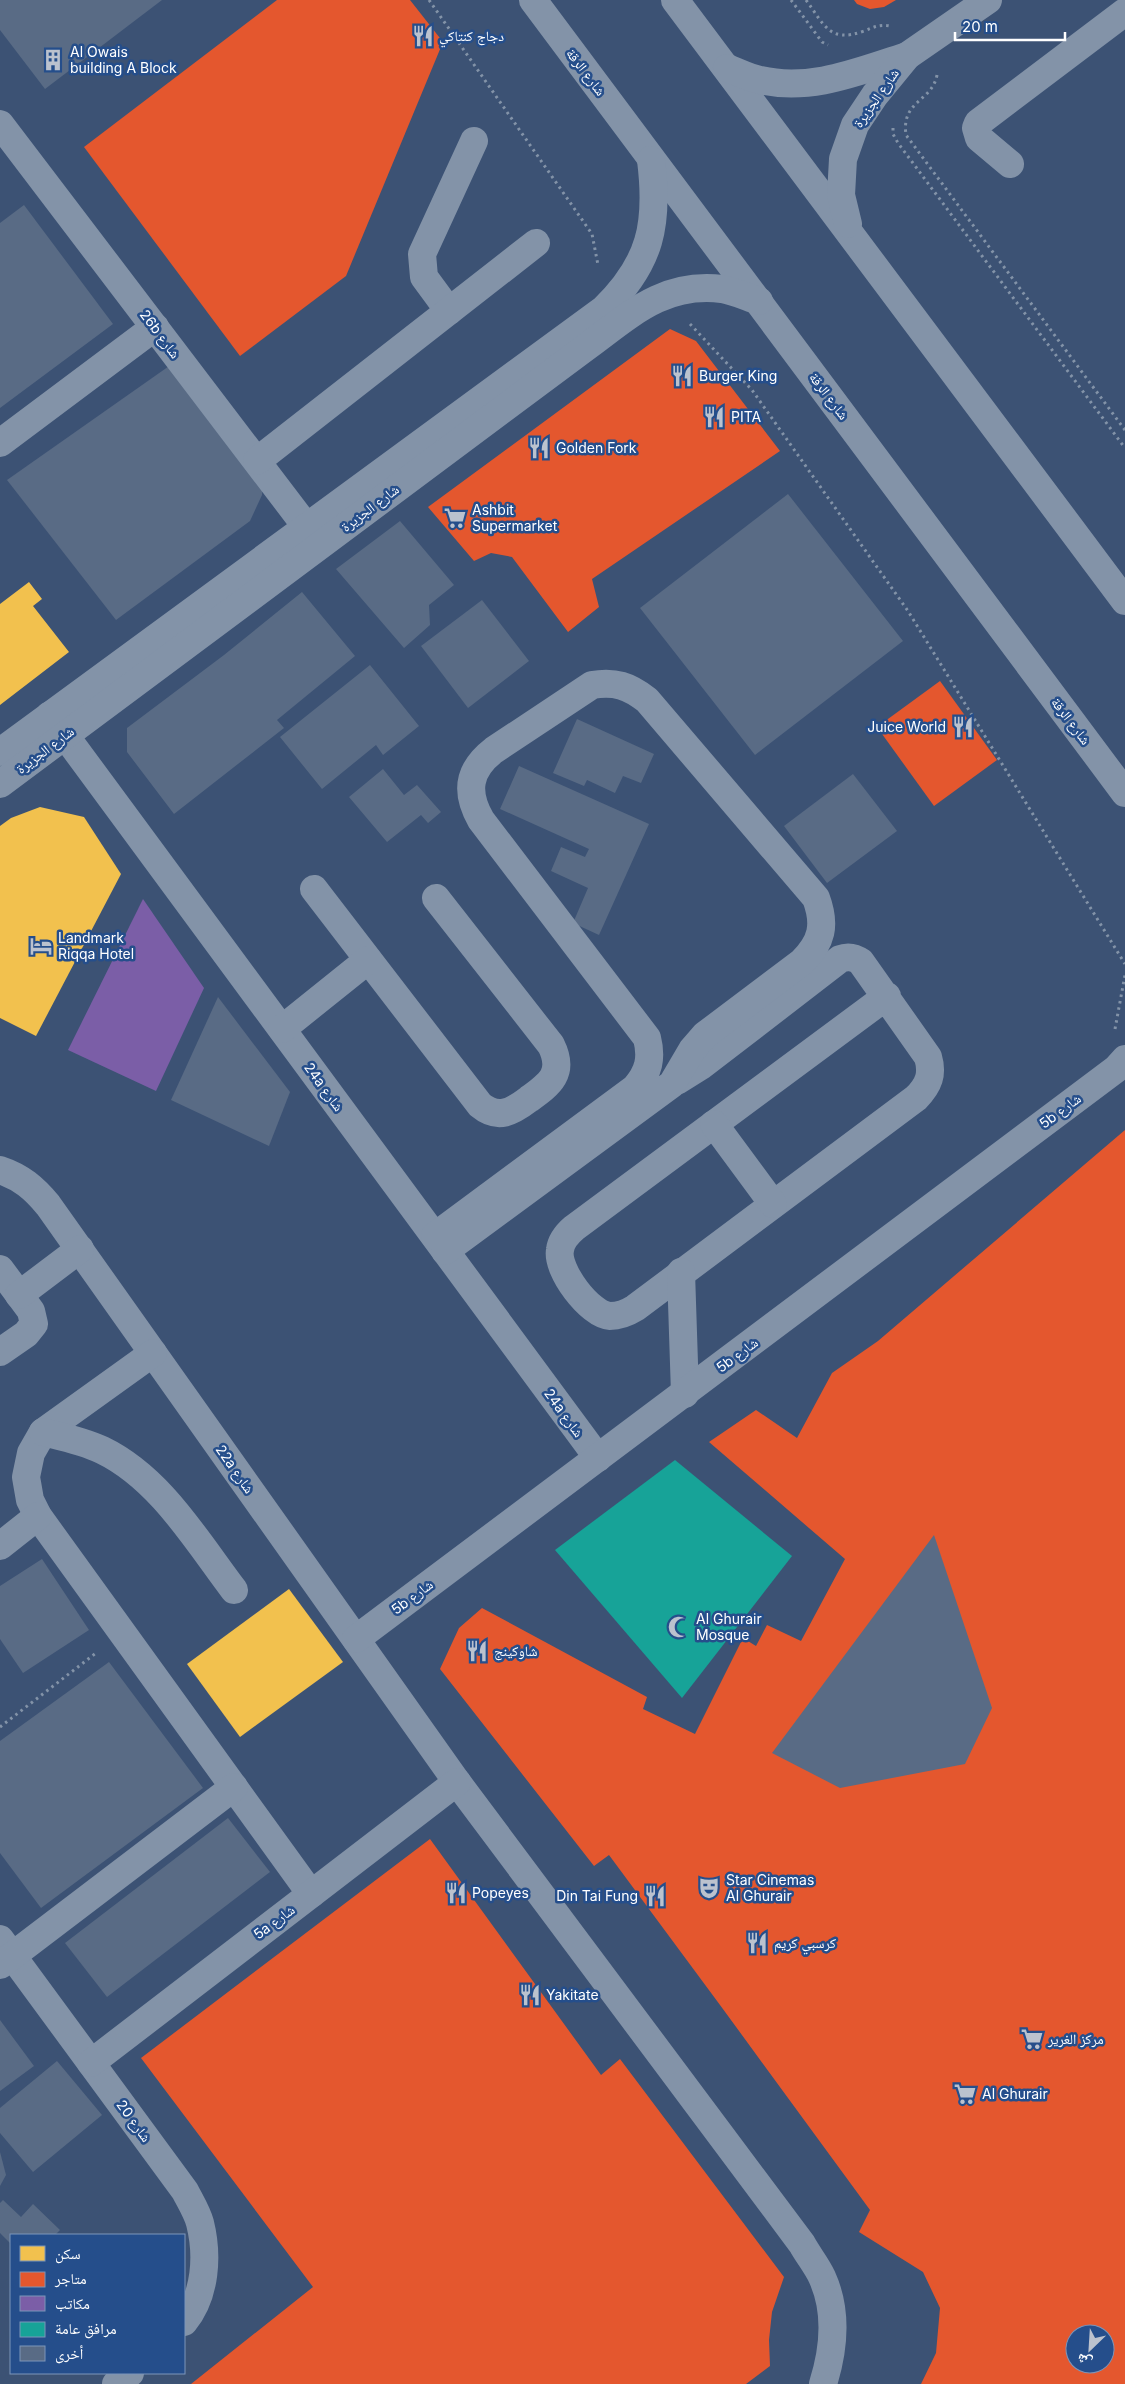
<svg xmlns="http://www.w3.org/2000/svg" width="1125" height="2384" font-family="Inter,'Noto Naskh Arabic',sans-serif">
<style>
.homes{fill:#f2c14e}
.shops{fill:#e4572e;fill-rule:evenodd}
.offices{fill:#7b5ea7}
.public{fill:#17a398}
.building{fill:#596b85}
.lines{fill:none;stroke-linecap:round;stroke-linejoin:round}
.path{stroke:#8393a8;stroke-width:3;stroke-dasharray:2.5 4;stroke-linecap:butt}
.minor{stroke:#8393a8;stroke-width:28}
.labels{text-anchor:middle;stroke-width:5;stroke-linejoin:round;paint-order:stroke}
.poi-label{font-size:14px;fill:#fff;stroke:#254e8b;text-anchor:start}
.street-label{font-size:14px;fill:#fff;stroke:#254e8b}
</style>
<rect width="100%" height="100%" fill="#3c5274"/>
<g class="homes">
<path d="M29 582 42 599 33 606 69 652 0 705V604Z"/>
<path d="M40 807 84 817 121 874 36 1036 0 1018V826L11 818Z"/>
<path d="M289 1589 343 1662 240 1737 187 1664Z"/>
</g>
<g class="shops">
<path d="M277 0H410L443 42 346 276 240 356 84 147Z"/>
<path d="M854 0H896L884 7 870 9 857 4Z"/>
<path d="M670 329 696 341 780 451 592 579 599 607 568 632 512 557 491 553 474 561 428 507Z"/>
<path d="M940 681 997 760 934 806 877 727Z"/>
<path d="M1125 1130V2384H921L936 2353 940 2308 923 2272 859 2232 870 2210 720 2005 609 1855 594 1866 440 1669 459 1628 482 1608 647 1697 643 1709 695 1734 743 1638 756 1646 767 1625 801 1641 845 1559 709 1442 756 1410 797 1438 832 1373 878 1341ZM1075 2334H1105V2364H1075Z"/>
<path d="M430 1839 601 2075 620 2059 784 2277 772 2312 769 2340 770 2366 746 2384H191L313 2287 141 2058Z"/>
</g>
<path class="offices" d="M143 899 204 988 156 1091 68 1050Z"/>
<path class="public" d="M675 1460 792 1556 682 1698 555 1550Z"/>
<g class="building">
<path d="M0 0H162L45 89 0 30Z"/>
<path d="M24 205 113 324 0 408V223Z"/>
<path d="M172 364 263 480 262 495 250 521 116 620 7 480Z"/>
<path d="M788 494 903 641 755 755 640 608Z"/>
<path d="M400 521 454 585 429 605 430 625 404 648 336 569Z"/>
<path d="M302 592 355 656 277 720 284 728 174 814 127 752V728L224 655Z"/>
<path d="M482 600 529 661 468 708 421 646Z"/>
<path d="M370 665 419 726 383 755 376 745 322 789 280 737Z"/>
<path d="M577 719 654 754 641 783 623 776 615 793 587 780 584 786 553 773Z"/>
<path d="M519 766 649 824 599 935 573 923 588 888 551 871 561 847 585 857 589 849 500 809Z"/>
<path d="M383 769 404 795 417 785 441 812 428 823 421 815 387 842 349 797Z"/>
<path d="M853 774 897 831 827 883 784 826Z"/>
<path d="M218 997 290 1092 269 1146 171 1100Z"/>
<path d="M934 1535 992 1708 965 1764 840 1788 772 1753Z"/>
<path d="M42 1559 89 1630 23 1673 0 1639V1586Z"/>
<path d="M109 1662 203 1788 41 1908 0 1853V1741Z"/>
<path d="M228 1818 270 1872 107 1997 65 1943Z"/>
<path d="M0 2020 34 2066 0 2091Z"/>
<path d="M57 2061 102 2115 33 2172 0 2133V2108Z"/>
<path d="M0 2152 6 2175 0 2186Z"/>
<path d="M3 2200 21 2217 33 2204 60 2230 55 2235H11V2244L0 2233V2203Z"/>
</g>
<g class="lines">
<g class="path">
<path d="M429 0 592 234 598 265"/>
<path d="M791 0 822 42 828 45"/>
<path d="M806 0C824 24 829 44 864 31 874 27 880 24 890 26"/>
<path d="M937 75C932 102 901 100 906 135L1125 430"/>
<path d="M893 128V134L898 143 1125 448"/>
<path d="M690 324 752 390 908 611 1125 964"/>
<path d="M1115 1029 1125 975"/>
<path d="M0 1727 96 1653"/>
</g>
<g class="minor">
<path d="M533 0 1125 793"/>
<path d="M675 0 1125 601"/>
<path d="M727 68C738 72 749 78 760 80 811 92 859 71 907 56"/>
<path d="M0 124 318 542"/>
<path d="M1010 164 979 138 976 128 978 123 1125 12"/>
<path d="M848 224 841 195 843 159 855 125 875 95 907 56 988 0"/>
<path d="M449 311 424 277 422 254 474 141"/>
<path d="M0 443 155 327"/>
<path d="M257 461 536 243"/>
<path d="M50 715 598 1458"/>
<path d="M0 752 604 309C651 263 659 224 651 160"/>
<path d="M0 784 589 345C632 313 665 282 722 289 734 291 747 297 759 301"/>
<path d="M314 889 480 1105C498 1120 512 1112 529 1099 550 1084 565 1073 551 1045L436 898"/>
<path d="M282 1029 368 960"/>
<path d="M677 1081 701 1066 840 959C848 956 854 957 861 962L928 1057C933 1074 929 1085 916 1098L635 1308C627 1313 620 1316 610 1316 590 1315 556 1270 560 1250 561 1241 567 1234 574 1228L887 996"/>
<path d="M714 1124 773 1204"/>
<path d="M0 1170C21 1177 34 1188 48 1205L457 1782 802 2244C808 2255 817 2266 822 2277 838 2312 834 2349 823 2384"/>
<path d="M435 1236 635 1088C649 1072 652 1058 647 1038L481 820C465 792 468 770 494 750L592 685C615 681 629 686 647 700L816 898C826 925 822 942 802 962L705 1035 692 1050 672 1084 445 1251"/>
<path d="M0 1269 31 1311 34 1324 26 1334 0 1352"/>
<path d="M681 1272 685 1394"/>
<path d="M19 1295 80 1249"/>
<path d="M153 1353 43 1432 31 1453 26 1477 30 1500 38 1516 311 1894"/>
<path d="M43 1432C63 1437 83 1441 102 1450 160 1478 196 1540 234 1590"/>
<path d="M0 1546 38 1516"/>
<path d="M356 1639 1116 1069 1125 1059"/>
<path d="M0 1939 185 2191C190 2201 197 2212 200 2223 208 2255 206 2295 184 2322"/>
<path d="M0 1965 234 1787"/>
<path d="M91 2063 457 1782"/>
<path d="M116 2384 130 2373"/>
</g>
</g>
<defs>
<g id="restaurant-bare" transform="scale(1.725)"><path d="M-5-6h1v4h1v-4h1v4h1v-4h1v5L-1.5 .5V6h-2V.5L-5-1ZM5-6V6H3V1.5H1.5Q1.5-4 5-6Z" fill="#bbc2ce" stroke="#254e8b" stroke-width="2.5" paint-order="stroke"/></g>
<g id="building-bare" transform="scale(1.725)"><path d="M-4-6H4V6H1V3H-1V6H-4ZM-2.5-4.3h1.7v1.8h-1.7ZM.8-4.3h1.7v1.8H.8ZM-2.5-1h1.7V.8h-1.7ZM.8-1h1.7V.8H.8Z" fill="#bbc2ce" stroke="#254e8b" stroke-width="2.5" paint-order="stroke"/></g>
<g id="supermarket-bare" transform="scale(1.725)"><path d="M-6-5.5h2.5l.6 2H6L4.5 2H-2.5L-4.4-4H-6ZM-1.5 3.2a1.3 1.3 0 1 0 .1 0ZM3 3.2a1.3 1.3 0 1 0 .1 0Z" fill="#bbc2ce" stroke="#254e8b" stroke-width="2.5" paint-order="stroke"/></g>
<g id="hotel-bare" transform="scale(1.725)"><path d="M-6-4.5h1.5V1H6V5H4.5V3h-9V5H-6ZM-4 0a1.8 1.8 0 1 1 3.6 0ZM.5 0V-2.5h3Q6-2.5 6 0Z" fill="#bbc2ce" stroke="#254e8b" stroke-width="2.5" paint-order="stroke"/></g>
<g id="mosque-bare" transform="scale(1.725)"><path d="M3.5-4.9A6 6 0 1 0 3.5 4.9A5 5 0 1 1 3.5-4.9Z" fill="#bbc2ce" stroke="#254e8b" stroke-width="2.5" paint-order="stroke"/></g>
<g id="theatre-bare" transform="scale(1.725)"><path d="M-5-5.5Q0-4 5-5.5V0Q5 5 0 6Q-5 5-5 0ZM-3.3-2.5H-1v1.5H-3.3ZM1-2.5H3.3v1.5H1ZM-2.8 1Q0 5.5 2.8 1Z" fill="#bbc2ce" stroke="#254e8b" stroke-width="2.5" paint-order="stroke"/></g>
</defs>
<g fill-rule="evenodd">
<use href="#restaurant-bare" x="423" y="36"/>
<use href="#building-bare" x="53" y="60"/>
<use href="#restaurant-bare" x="682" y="376"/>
<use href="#restaurant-bare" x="714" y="417"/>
<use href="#restaurant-bare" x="539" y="448"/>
<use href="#supermarket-bare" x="455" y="518"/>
<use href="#restaurant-bare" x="963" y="727"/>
<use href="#hotel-bare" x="41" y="946"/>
<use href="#mosque-bare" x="679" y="1627"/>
<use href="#restaurant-bare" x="477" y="1651"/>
<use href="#theatre-bare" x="709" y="1888"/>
<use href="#restaurant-bare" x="456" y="1893"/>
<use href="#restaurant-bare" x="655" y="1896"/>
<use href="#restaurant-bare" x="757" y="1943"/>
<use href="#restaurant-bare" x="530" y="1995"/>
<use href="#supermarket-bare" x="1032" y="2039"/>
<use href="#supermarket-bare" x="965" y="2094"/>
</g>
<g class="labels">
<g class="poi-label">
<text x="439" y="41">دجاج كنتاكي</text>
<text x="70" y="57">Al Owais<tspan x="70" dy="16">building A Block</tspan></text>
<text x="699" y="381">Burger King</text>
<text x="731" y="422">PITA</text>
<text x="556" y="453">Golden Fork</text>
<text x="472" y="515">Ashbit<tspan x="472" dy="16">Supermarket</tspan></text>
<text x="946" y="732" text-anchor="end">Juice World</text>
<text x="58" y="943">Landmark<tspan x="58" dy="16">Riqqa Hotel</tspan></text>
<text x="696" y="1624">Al Ghurair<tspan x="696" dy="16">Mosque</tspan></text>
<text x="494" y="1656">شاوكينج</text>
<text x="726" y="1885">Star Cinemas<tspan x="726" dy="16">Al Ghurair</tspan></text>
<text x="472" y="1898">Popeyes</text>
<text x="638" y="1901" text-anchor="end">Din Tai Fung</text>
<text x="774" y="1948">كرسبي كريم</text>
<text x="546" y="2000">Yakitate</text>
<text x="1048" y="2044">مركز الغرير</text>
<text x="982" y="2099">Al Ghurair</text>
</g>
<g class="street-label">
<text transform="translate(586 72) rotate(53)" y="5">شارع الرقة</text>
<text transform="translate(876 98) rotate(-55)" y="5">شارع الجزيرة</text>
<text transform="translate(160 334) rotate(53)" y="5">26b شارع</text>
<text transform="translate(829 396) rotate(53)" y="5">شارع الرقة</text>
<text transform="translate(370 508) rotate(-37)" y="5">شارع الجزيرة</text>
<text transform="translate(1071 721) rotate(53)" y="5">شارع الرقة</text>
<text transform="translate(45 750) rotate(-37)" y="5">شارع الجزيرة</text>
<text transform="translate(324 1087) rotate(54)" y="5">24a شارع</text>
<text transform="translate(1060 1111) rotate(-37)" y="5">5b شارع</text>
<text transform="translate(737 1355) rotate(-37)" y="5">5b شارع</text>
<text transform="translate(564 1413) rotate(54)" y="5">24a شارع</text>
<text transform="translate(235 1469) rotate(55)" y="5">22a شارع</text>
<text transform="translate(412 1597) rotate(-37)" y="5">5b شارع</text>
<text transform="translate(274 1922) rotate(-37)" y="5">5a شارع</text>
<text transform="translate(134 2121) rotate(54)" y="5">شارع 20</text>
</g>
</g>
<rect x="10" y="2234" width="175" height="140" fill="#254e8b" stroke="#7c95b9"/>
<rect x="20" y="2246" width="25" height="15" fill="#f2c14e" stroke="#7c95b9"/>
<text x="55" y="2259" font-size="15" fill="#ffffff">سكن</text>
<rect x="20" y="2272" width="25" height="15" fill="#e4572e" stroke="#7c95b9"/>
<text x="55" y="2284" font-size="15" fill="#ffffff">متاجر</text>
<rect x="20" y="2296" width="25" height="15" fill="#7b5ea7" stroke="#7c95b9"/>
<text x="55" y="2309" font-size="15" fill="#ffffff">مكاتب</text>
<rect x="20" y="2322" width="25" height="15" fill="#17a398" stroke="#7c95b9"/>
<text x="55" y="2334" font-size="15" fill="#ffffff">مرافق عامة</text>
<rect x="20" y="2346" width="25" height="15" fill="#596b85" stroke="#7c95b9"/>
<text x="55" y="2359" font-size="15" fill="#ffffff">أخرى</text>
<g transform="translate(1090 2349) rotate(205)"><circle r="24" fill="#254e8b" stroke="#7c95b9"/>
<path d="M0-4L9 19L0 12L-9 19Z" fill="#bbc2ce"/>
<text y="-8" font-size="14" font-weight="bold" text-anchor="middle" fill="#ffffff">ش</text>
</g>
<path d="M955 32v8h110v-8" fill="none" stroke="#ffffff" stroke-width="2.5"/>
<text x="962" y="32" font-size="15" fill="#ffffff" stroke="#254e8b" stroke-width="4" paint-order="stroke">20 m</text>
</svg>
